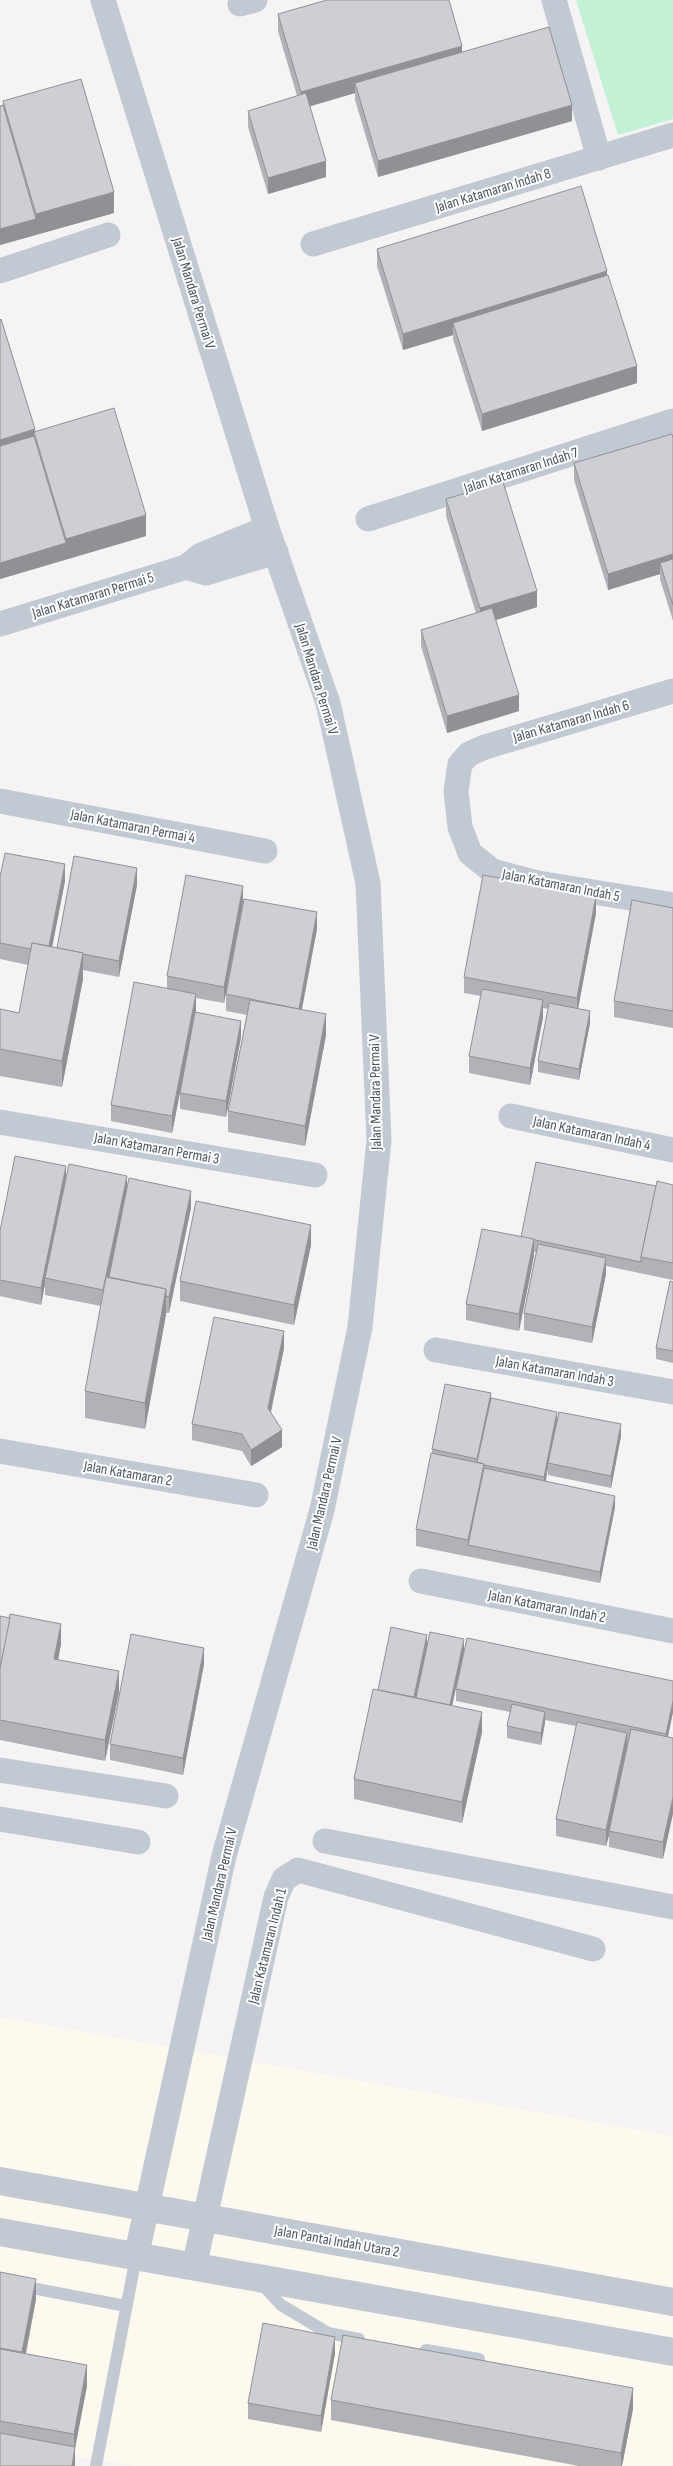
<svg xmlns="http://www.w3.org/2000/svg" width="673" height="2466" font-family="'Sofia Sans Condensed',sans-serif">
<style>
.commercial{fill:#fdf9ef}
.green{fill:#c3f1d5}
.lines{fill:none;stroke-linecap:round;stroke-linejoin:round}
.service{stroke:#c1cad2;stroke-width:12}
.minor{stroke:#c1cad2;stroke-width:25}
.tertiary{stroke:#c1cad2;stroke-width:28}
.wall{fill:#b0b2b7}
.shaded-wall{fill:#909195}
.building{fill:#cdcfd5;stroke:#909195}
.labels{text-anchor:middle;stroke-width:4;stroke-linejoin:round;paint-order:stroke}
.street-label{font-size:15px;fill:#4a5661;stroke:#fff}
</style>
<rect width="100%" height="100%" fill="#f5f3f3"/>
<path class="commercial" d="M0 2017 673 2136V2466H134L0 2443Z"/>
<path class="green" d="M576 0H673V119L618 135Z"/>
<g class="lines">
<g class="service">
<path d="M0 2282 126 2306"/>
<path d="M260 2282 281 2305 328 2333 359 2339"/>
<path d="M426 2350 479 2359"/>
<path d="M96 2466 136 2257"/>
</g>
<g class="minor">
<path d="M103 0 267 528 328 703 368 883 379 1140 360 1327 322 1510 224 1856 136 2257"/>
<path d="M554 0 599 158"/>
<path d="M240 4 255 0"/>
<path d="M313 244 673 135"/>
<path d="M0 271 108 235"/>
<path d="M368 519 673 421"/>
<path d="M186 567 206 573 276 552"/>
<path d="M0 624 186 567 201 555 267 528"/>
<path d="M673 691 485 747 469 754 460 764 456 791 460 827 470 853 492 871 538 883 673 905"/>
<path d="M0 801 265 851"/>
<path d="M511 1116 673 1150"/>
<path d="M0 1122 315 1175"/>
<path d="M436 1350 673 1392"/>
<path d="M0 1451 256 1495"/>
<path d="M421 1581 673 1631"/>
<path d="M0 1770 166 1796"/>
<path d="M0 1819 138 1842"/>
<path d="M325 1841 673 1907"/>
<path d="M194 2267 276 1897 284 1879 298 1870 593 1949"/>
</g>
<g class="tertiary">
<path d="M0 2181 673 2302"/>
<path d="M0 2232 673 2352"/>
</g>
</g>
<g class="wall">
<path d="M278 14 462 52 572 121 378 177 355 100V93L310 106 326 177 268 194 248 127V111L297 96 278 31Z"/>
<path d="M3 101 114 213 0 245Z"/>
<path d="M377 249 607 275 637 383 482 431 453 339V335L403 350 377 266Z"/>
<path d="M0 320 35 432 146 536 0 579Z"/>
<path d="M673 438V621L660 579V574L608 590 574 480V463Z"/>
<path d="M446 499 537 607 496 620 519 711 447 733 421 646V630L476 613 446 516Z"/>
<path d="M0 877 65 881 52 947 57 948 137 885 119 977 83 970V979L62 1087 0 1076V1009L19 1013 28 965 0 959Z"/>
<path d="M243 903 224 1003 196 998 195 1012 241 1037 226 1117 180 1109V1093L172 1133 111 1121V1105L167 988V976Z"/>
<path d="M673 908V1028L614 1017V1001Z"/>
<path d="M596 913 578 1009 590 1023 579 1080 538 1072V1061L548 1009 543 1008V1017L530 1085 469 1073V1056L481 996 464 993V977Z"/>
<path d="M317 929 301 1009 326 1035 305 1146 228 1132V1111L247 1015 226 1011V994Z"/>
<path d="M66 1178 127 1190 191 1208 169 1313H166L145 1429 85 1418V1391L101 1306 45 1295V1284L41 1305 0 1296V1231Z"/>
<path d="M673 1185V1280L606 1266V1274L592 1343 524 1330V1313L536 1252H534V1256L519 1331 466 1320V1304L521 1237 656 1186Z"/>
<path d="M311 1245 294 1325 180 1301V1281Z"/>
<path d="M673 1282V1363L656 1359V1348Z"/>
<path d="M284 1348 271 1412 282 1447 251 1466 242 1451 192 1440V1424Z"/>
<path d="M491 1398 557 1420 621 1436 611 1488 548 1475V1467L546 1481 615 1507 600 1583 416 1546V1529L432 1453V1449Z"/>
<path d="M0 1616 61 1644 58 1660 119 1692 105 1761 0 1740Z"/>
<path d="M427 1645 464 1651 452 1706 482 1732 462 1823 354 1799V1779L378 1690Z"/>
<path d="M204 1664 183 1775 110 1760V1744Z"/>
<path d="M673 1681V1712L668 1737 663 1859 609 1847V1835L606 1846 556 1836V1819L576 1726 545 1720 541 1745 507 1738V1726L510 1712 456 1701V1689Z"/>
<path d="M0 2272 36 2299 26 2354 87 2386 75 2448V2466H0Z"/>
<path d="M335 2353 321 2432 248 2419V2403Z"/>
<path d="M331 2400 633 2409 622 2466H579L331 2420Z"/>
</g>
<g class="shaded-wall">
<path d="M462 46V62L355 83V93L301 109V92Z"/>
<path d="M572 105V121L378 177V161Z"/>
<path d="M326 161V177L268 194V178Z"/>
<path d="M114 192V213L0 245V229L36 219V214Z"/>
<path d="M607 271V288L453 323V335L403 350V334Z"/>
<path d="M637 366V383L482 431V414Z"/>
<path d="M35 429V435L34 432V446L0 456V440Z"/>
<path d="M146 515V536L0 579V563L66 543V539Z"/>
<path d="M673 554V570L660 563V574L608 590V574Z"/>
<path d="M537 591V607L480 625V608Z"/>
<path d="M519 695V711L447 733V716Z"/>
<path d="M65 864V881L48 968V952Z"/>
<path d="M137 868V885L119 977V961Z"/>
<path d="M243 886V903L224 1003V987Z"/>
<path d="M596 896V913L577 1014V998Z"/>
<path d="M317 912V929L299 1025V1009Z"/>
<path d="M83 953V979L62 1087V1061Z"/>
<path d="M196 994V1011L172 1133V1116Z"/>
<path d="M543 1000V1017L530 1085V1068Z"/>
<path d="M590 1011V1023L579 1080V1069Z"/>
<path d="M326 1014V1035L305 1146V1126Z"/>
<path d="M241 1021V1037L226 1117V1101Z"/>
<path d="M66 1166V1182L45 1278V1284L41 1305V1288Z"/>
<path d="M127 1176V1192L103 1307V1290Z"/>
<path d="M191 1191V1208L169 1313V1297Z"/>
<path d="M311 1225V1245L294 1325V1305Z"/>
<path d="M534 1239V1256L519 1331V1314Z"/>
<path d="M606 1258V1274L592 1343V1327Z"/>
<path d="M166 1289V1315L145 1429V1403Z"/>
<path d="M284 1331V1348L268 1425V1408Z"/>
<path d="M491 1393V1409L477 1464V1459Z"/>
<path d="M557 1412V1423L548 1463V1467L544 1489V1477Z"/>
<path d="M621 1424V1436L611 1488V1476Z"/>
<path d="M282 1430V1447L251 1466V1450Z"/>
<path d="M484 1464V1480L468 1545V1540Z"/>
<path d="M615 1496V1507L600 1583V1572Z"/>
<path d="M61 1624V1644L54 1680V1659Z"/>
<path d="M427 1635V1646L413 1711V1700Z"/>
<path d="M464 1639V1651L449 1720V1709Z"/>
<path d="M204 1648V1664L183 1775V1758Z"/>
<path d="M119 1671V1692L105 1761V1740Z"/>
<path d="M673 1701V1712L666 1745V1734Z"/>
<path d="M482 1712V1732L462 1823V1802Z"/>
<path d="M545 1712V1723L541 1745V1733Z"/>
<path d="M627 1733V1749L609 1831V1835L606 1846V1830Z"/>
<path d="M673 1797V1814L663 1859V1842Z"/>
<path d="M36 2279V2299L22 2372V2352Z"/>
<path d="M335 2337V2353L321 2432V2416Z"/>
<path d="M87 2365V2386L75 2448V2466H72L74 2454V2434Z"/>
<path d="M633 2388V2409L622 2466H621V2453Z"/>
</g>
<g class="building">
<path d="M327 0H449L462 46 301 92 278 14Z"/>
<path d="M549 27 572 105 378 161 355 83Z"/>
<path d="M81 79 114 192 36 214 3 101Z"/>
<path d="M306 93 326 161 268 178 248 111Z"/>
<path d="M3 105 36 219 0 229V106Z"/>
<path d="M581 186 607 271 403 334 377 249Z"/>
<path d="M608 275 637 366 482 414 453 323Z"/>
<path d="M1 319 35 429 0 440V320Z"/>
<path d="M114 408 146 515 66 539 34 432Z"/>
<path d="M672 434 673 438V554L608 574 574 463Z"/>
<path d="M34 436 66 543 0 563V446Z"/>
<path d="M503 482 537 591 480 608 446 499Z"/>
<path d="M673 559V605L660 563Z"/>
<path d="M492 608 519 695 447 716 421 630Z"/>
<path d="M5 853 65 864 49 946 32 943 31 949 0 943V877Z"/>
<path d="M74 856 137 868 119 961 83 954V953L57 948Z"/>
<path d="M186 875 243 886 224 987 167 976Z"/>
<path d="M483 875 596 896 577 998 464 977Z"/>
<path d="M244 899 317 912 299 1009 226 994Z"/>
<path d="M632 900 673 908V1011L614 1001Z"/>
<path d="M32 943 83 953 62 1061 0 1049V1009L19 1013Z"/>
<path d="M134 982 196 994 172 1116 111 1105Z"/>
<path d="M482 989 543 1000 530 1068 469 1056Z"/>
<path d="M250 1000 326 1014 305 1126 228 1111Z"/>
<path d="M549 1003 590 1011 579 1069 538 1061Z"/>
<path d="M195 1012 241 1021 226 1101 180 1093Z"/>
<path d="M15 1156 66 1166 41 1288 0 1280V1231Z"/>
<path d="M536 1162 656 1186 641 1257V1262L521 1237Z"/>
<path d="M69 1164 127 1176 103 1290 45 1278Z"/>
<path d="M129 1178 191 1191 169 1297 166 1296V1289L109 1277Z"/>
<path d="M657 1181 673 1185V1263L641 1257Z"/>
<path d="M196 1201 311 1225 294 1305 180 1281Z"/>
<path d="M482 1229 534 1239 519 1314 466 1304Z"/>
<path d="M538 1244 606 1258 592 1327 524 1313Z"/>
<path d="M106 1277 166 1289 145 1403 85 1391Z"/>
<path d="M670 1281 673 1282V1351L656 1348Z"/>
<path d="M214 1317 284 1331 268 1408 282 1430 251 1450 242 1434 192 1424Z"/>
<path d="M445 1384 491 1393 477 1459 432 1449Z"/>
<path d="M491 1398 557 1412 544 1477 484 1465V1464L477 1462Z"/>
<path d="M559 1412 621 1424 611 1476 548 1463Z"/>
<path d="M431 1453 484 1464 468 1540 416 1529Z"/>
<path d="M484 1468 615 1496 600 1572 468 1545Z"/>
<path d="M10 1614 61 1624 54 1659 119 1671 105 1740 0 1720V1668Z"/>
<path d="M0 1616 10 1618 0 1668Z"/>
<path d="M391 1627 427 1635 414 1697 378 1690Z"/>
<path d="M430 1632 464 1639 450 1705 416 1698Z"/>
<path d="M131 1634 204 1648 183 1758 110 1744Z"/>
<path d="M467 1638 673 1681V1701L666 1734 456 1689Z"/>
<path d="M373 1689 482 1712 462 1802 354 1779Z"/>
<path d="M512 1704 545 1712 541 1733 507 1726Z"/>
<path d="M577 1722 627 1733 606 1830 556 1819Z"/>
<path d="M631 1729 673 1738V1797L663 1842 609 1831Z"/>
<path d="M0 2272 36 2279 22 2352 0 2348Z"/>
<path d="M263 2323 335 2337 321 2416 248 2403Z"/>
<path d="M343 2335 633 2388 621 2453 331 2400Z"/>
<path d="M0 2349 87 2365 74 2434 0 2421Z"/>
<path d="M0 2433 75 2447 72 2466H0Z"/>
</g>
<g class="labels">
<g class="street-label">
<text transform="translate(493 190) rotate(-17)" y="5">Jalan Katamaran Indah 8</text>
<text transform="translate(194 293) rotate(73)" y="5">Jalan Mandara Permai V</text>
<text transform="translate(521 470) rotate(-18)" y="5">Jalan Katamaran Indah 7</text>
<text transform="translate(93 595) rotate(-17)" y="5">Jalan Katamaran Permai 5</text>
<text transform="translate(317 679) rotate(73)" y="5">Jalan Mandara Permai V</text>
<text transform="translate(571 721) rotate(-16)" y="5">Jalan Katamaran Indah 6</text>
<text transform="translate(133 826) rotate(11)" y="5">Jalan Katamaran Permai 4</text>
<text transform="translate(561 885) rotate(11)" y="5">Jalan Katamaran Indah 5</text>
<text transform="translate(375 1092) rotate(-91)" y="5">Jalan Mandara Permai V</text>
<text transform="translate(592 1133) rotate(12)" y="5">Jalan Katamaran Indah 4</text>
<text transform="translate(157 1148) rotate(10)" y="5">Jalan Katamaran Permai 3</text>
<text transform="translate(555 1371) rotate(10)" y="5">Jalan Katamaran Indah 3</text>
<text transform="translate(128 1473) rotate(10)" y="5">Jalan Katamaran 2</text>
<text transform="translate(324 1493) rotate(-77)" y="5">Jalan Mandara Permai V</text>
<text transform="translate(547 1606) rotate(11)" y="5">Jalan Katamaran Indah 2</text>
<text transform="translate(219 1884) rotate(-77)" y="5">Jalan Mandara Permai V</text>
<text transform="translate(267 1946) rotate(-76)" y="5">Jalan Katamaran Indah 1</text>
<text transform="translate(337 2241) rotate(10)" y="5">Jalan Pantai Indah Utara 2</text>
</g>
</g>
</svg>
